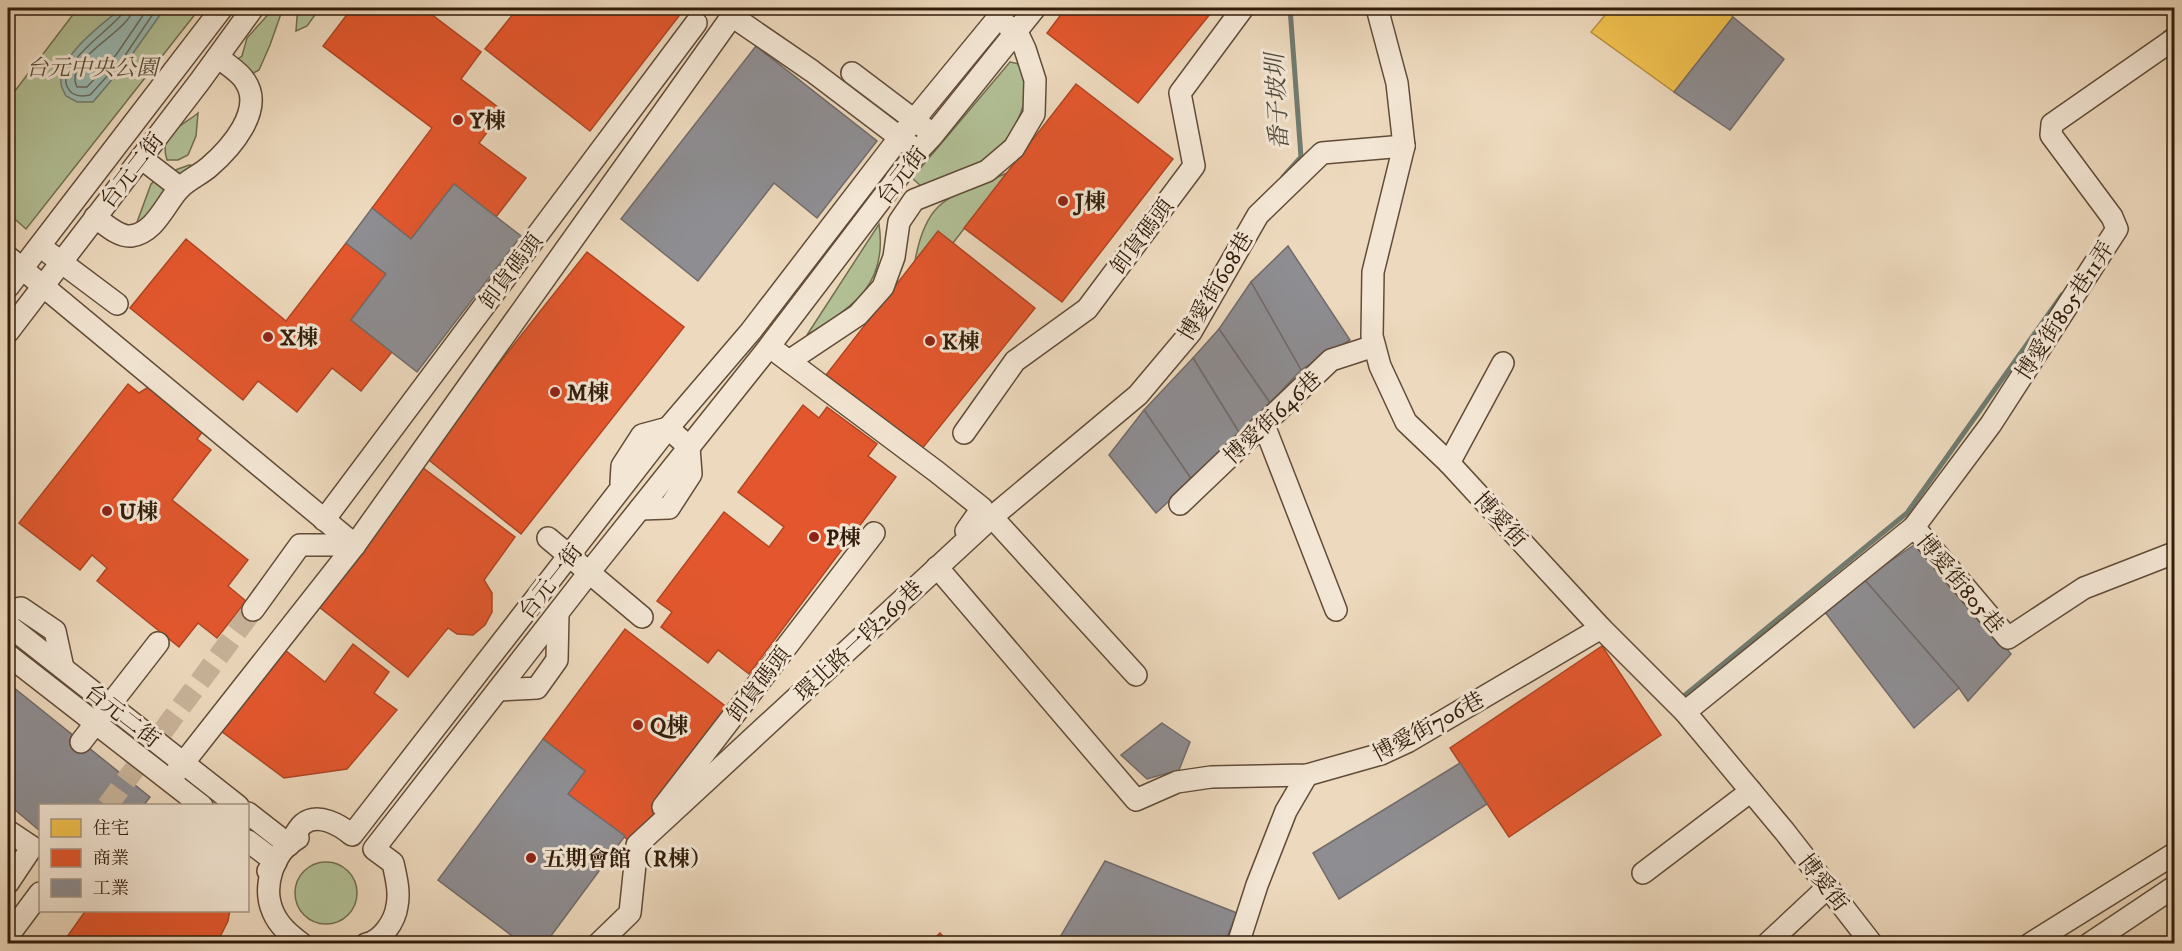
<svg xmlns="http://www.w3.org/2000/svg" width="2182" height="951" font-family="'IM FELL DW Pica','Noto Serif TC',serif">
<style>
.green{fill:#b2c096;stroke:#726e50;stroke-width:1.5}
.water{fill:#99bab3;stroke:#707b70;stroke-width:1.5}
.homes{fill:#f2c14e;stroke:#b8903a;stroke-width:1.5}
.shops{fill:#e4572e;stroke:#af4624;stroke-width:1.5}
.industry{fill:#8d8d92;stroke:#726b6a;stroke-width:1.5}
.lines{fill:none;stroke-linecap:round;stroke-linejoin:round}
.shore{stroke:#666c5f;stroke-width:1.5}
.stream{stroke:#707b70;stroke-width:5}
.minor-tunnel{stroke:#c8b399;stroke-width:21;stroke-dasharray:21 10;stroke-linecap:butt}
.minor-casing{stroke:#614c38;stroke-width:24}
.minor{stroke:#f3e6d4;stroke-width:21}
.poi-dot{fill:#8f2418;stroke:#f3e6d4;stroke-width:2}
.labels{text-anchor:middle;stroke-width:6;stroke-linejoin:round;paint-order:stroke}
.park-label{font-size:22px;font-style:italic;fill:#584e35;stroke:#f3e6d4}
.poi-label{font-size:22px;font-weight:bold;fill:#321d0b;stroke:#f3e6d4;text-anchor:start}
.street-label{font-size:22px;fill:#321d0b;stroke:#f3e6d4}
.water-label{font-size:24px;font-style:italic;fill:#514c3d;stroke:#f3e6d4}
</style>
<rect width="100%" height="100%" fill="#edd9bd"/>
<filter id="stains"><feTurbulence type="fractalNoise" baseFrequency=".00333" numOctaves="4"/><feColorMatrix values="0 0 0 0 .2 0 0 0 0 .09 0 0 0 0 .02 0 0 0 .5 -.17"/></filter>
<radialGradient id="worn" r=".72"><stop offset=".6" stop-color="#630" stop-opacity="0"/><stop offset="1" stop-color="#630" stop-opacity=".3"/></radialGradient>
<g class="green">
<path d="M78 8H200L26 229 8 213V100Z"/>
<path d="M274 8H283L270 45 259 70 246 77 232 63 242 56 247 38Z"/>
<path d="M300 8H320L307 26 296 31 297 17Z"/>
<path d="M1010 62 1019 64C1021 72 1024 80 1025 87 1027 111 1008 142 990 157 975 171 941 179 921 186L912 178Z"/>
<path d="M198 113 196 136 188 155 178 160H167C158 133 181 127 198 113Z"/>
<path d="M189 165 199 166 172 198 136 225 151 184 162 175Z"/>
<path d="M1007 173 953 243 938 232 915 261C927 194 953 197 1007 173Z"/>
<path d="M879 224C888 285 854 306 807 335Z"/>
<circle cx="326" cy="893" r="31"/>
</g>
<path class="water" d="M122 8H165L126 63 93 102H77L66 96C64 92 61 87 61 83 58 56 103 23 122 8Z"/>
<path class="homes" d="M1611 8H1723L1733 17 1674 92 1591 32Z"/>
<g class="shops">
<path d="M352 8H423L481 52 461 79 503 111 479 143 526 178 496 217 454 184 411 239 372 208 432 128 323 46Z"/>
<path d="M518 8H668L679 16 590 131 485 49Z"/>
<path d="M1066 8H1215L1138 103 1047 33Z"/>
<path d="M1076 84 1173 159 1062 302 964 228Z"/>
<path d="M938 231 1035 308 921 450 826 375Z"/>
<path d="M186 239 286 321 346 243 386 274 351 320 392 352 361 391 332 368 297 412 258 381 243 400 130 308Z"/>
<path d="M587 252 684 327 521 534 425 457Z"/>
<path d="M128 384 139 393 152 385 206 427 197 439 211 450 172 500 248 560 228 586 246 601 217 638 198 623 179 647 97 581 107 568 92 555 80 570 19 523Z"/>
<path d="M803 405 819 418 827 407 877 444 868 456 896 477 749 674 718 650 708 663 661 627 672 612 657 601 724 512 769 547 784 527 738 492Z"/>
<path d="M422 467 515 537 484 580 492 593V612L485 625 473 635 457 634 448 628 408 677 318 606Z"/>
<path d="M625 629 733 712 632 843 568 794 585 771 543 739Z"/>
<path d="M353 644 389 672 374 693 397 710 347 769 284 778 217 728 280 646 325 682Z"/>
<path d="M1602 646 1661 735 1509 837 1450 748Z"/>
<path d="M86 910H230L228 921 220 937 229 944H62Z"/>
<path d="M940 933 949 944H928Z"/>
</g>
<g class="industry">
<path d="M1733 17 1784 59 1730 130 1674 92Z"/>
<path d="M756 46 877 141 817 218 774 183 698 281 621 219Z"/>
<path d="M454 184 521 236 417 372 351 320 386 274 346 243 372 208 411 239Z"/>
<path d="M1288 246 1350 340 1301 370 1251 282Z"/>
<path d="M1251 282 1301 370 1270 403 1219 329Z"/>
<path d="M1219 329 1270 403 1240 434 1193 358Z"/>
<path d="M1193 358 1240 434 1192 480 1144 410Z"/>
<path d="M1144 410 1192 480 1156 513 1109 455Z"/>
<path d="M1917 543 2011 654 1968 701 1959 688 1864 579Z"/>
<path d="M1864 579 1959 688 1914 728 1825 612Z"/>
<path d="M8 683 150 797 143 806H40V831L8 804Z"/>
<path d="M1162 723 1190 742 1179 770 1147 779 1121 755Z"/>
<path d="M543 739 585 771 568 794 625 836 545 944H523L438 880Z"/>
<path d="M1460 763 1487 804 1339 899 1313 853Z"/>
<path d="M1105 861 1237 913 1224 944H1056Z"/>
</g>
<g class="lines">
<g class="shore">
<path d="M125 8C123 24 43 68 72 93 78 97 84 96 90 95L122 60 157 8"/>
<path d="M133 8C131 32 62 58 77 87H87L116 55 148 8"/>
</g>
<g class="stream">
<path d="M2165 33 2174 27"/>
<path d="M1283 177 1301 157 1290 8"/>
<path d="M1684 696 1907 513 2062 295"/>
</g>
<path class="minor-tunnel" d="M107 806 253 610"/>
<g class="minor-casing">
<g id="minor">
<path d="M728 8 732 16 812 71 911 146"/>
<path d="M1377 8 1397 83 1404 146 1373 272 1372 336 1380 366 1406 422 1449 463 1601 628 1685 712 1785 832 1872 944"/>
<path d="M852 73 926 129"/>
<path d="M141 158 180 188"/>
<path d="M95 217C105 224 118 237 131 236 155 233 165 204 179 189 187 180 200 175 209 167 230 149 265 110 245 81 240 72 226 64 218 57"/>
<path d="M49 253 117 304"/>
<path d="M8 257 355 545"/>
<path d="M8 287 222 8"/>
<path d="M8 332 200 81 253 8"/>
<path d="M778 353 937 472 982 508 966 531"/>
<path d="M789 361 858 315 883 287 894 257 899 222 914 200 987 171 1014 148 1034 114 1035 80 1025 49 1017 32 1008 26"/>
<path d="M1264 425 1336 610"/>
<path d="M964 433 1015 361 1087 309 1194 166 1180 93 1243 8"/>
<path d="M1449 463 1503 363"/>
<path d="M621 483 622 466 642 435 668 428 689 447 691 474 669 508 640 509"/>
<path d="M1180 504 1331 360 1374 346"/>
<path d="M992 517 1136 675"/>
<path d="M324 520 696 23"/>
<path d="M1914 527 2008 638 2084 588 2174 553"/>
<path d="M548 538 642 617"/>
<path d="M937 567 1136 800 1177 782 1211 777 1307 775 1381 754 1409 741 1601 628"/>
<path d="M253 610 300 545H355"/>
<path d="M8 611 21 608 55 631 63 668"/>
<path d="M8 625 238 806"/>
<path d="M8 655 202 806"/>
<path d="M498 690 537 688 557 660 558 613"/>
<path d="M1685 712 1914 527 1991 424 2117 229 2112 217 2051 135 2052 124 2174 39"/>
<path d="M81 742 158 643"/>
<path d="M170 780 355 545 732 16"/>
<path d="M663 807 874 533"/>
<path d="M248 813 289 845C293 839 297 829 303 824 318 812 340 825 352 835L668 428 751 331 900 137 1006 8"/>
<path d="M8 831 32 847 8 883"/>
<path d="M298 838C273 851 262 887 273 912 279 926 290 935 302 944"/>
<path d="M248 841 276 862 268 871"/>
<path d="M1643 873 1751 791"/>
<path d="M8 936 40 893"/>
<path d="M366 944C382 941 395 921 397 906 400 892 396 877 393 863L374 849 595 565 765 352 918 151 933 135 1035 8"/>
<path d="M598 944 630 913 637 845 992 517 1138 395 1191 332 1258 215 1322 153 1404 146"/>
<path d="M1238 944 1257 885 1286 811 1307 775"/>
<path d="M1767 944 1828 887"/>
<path d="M2030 944 2174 854"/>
<path d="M2089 944 2174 887"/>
</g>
</g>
<use href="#minor" class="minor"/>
</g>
<g class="poi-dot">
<circle cx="458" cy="120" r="6"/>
<circle cx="1063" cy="201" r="6"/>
<circle cx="268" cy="337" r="6"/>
<circle cx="930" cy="341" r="6"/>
<circle cx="555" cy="392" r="6"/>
<circle cx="107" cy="511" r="6"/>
<circle cx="814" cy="537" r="6"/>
<circle cx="638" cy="725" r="6"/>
<circle cx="531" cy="858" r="6"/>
</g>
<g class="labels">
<g class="park-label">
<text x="92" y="75">台元中央公園</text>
</g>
<g class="poi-label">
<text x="470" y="128">Y棟</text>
<text x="1075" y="209">J棟</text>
<text x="280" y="345">X棟</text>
<text x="942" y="349">K棟</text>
<text x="567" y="400">M棟</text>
<text x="119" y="519">U棟</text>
<text x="826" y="545">P棟</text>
<text x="650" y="733">Q棟</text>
<text x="543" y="866">五期會館（R棟）</text>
</g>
<g class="street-label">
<text transform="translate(131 170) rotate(-52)" y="8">台元二街</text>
<text transform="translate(901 175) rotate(-52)" y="8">台元街</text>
<text transform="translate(1141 236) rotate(-53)" y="8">卸貨碼頭</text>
<text transform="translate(510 271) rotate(-53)" y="8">卸貨碼頭</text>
<text transform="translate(1215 286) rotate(-59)" y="8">博愛街608巷</text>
<text transform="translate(2064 310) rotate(-57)" y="8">博愛街805巷11弄</text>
<text transform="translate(1272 417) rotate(-43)" y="8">博愛街646巷</text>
<text transform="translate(1501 519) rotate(47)" y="8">博愛街</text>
<text transform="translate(550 581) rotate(-52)" y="8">台元一街</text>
<text transform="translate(1961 583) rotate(50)" y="8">博愛街805巷</text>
<text transform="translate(858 640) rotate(-43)" y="8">環北路一段269巷</text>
<text transform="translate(758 684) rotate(-52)" y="8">卸貨碼頭</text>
<text transform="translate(123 715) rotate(38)" y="8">台元二街</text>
<text transform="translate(1428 726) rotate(-28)" y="8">博愛街706巷</text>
<text transform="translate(1824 882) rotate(52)" y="8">博愛街</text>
</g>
<g class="water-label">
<text transform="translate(1277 102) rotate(-93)" y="8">番子坡圳</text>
</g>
</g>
<rect width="2182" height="951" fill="none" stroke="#edd9bd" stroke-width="30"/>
<rect x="9" y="9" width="2164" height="933" fill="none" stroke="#321d0b" stroke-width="3"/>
<rect x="15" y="15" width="2152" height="921" fill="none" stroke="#321d0b" stroke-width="1.5"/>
<rect x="39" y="804" width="210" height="108" fill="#f3e6d4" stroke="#a69684" stroke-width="1.5"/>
<rect x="51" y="819" width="30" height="18" fill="#f2c14e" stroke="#a69684" stroke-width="1.5"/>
<text x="93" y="834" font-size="18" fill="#321d0b">住宅</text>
<rect x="51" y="849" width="30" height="18" fill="#e4572e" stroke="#a69684" stroke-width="1.5"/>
<text x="93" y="864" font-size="18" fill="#321d0b">商業</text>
<rect x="51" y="879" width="30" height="18" fill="#8d8d92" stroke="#a69684" stroke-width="1.5"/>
<text x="93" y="894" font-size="18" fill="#321d0b">工業</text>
<rect width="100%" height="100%" filter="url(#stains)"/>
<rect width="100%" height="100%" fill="url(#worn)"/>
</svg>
